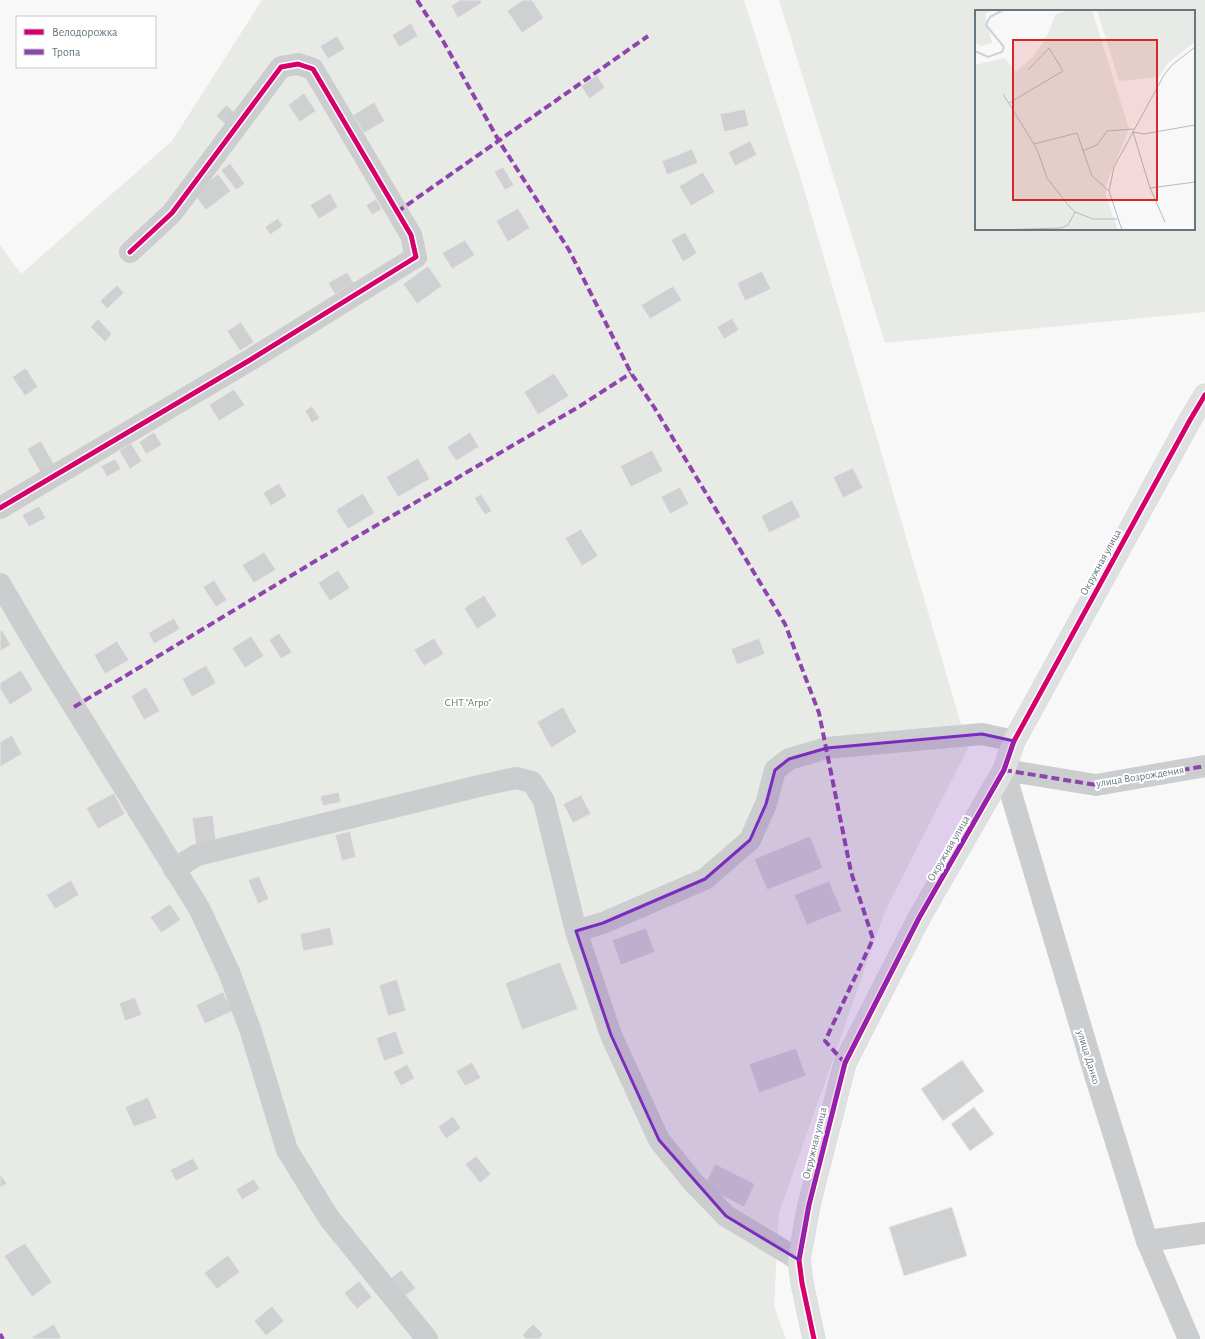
<svg xmlns="http://www.w3.org/2000/svg" width="1205" height="1339" font-family="'Alegreya Sans',sans-serif">
<style>
.green{fill:#e8eae5;fill-rule:evenodd}
.building{fill:#ced0d1;stroke:#e8e8e8}
.lines{fill:none;stroke-linecap:round;stroke-linejoin:round}
.secondary-casing{stroke:#d4d5d6;stroke-width:23}
.street{stroke:#cbcdce;stroke-width:22}
.secondary{stroke:#dfe0e1;stroke-width:22}
.quiet{stroke:#8e44ad;stroke-width:4;stroke-dasharray:8 4;stroke-linecap:butt}
.cycleway-casing{stroke:#fff;stroke-width:8}
.cycleway{stroke:#d6006c;stroke-width:5}
.marked{fill:#7b2cbf;fill-opacity:0.2;stroke:#7b2cbf;stroke-width:3;stroke-linejoin:round}
.labels{text-anchor:middle;stroke-width:4;stroke-linejoin:round;paint-order:stroke}
.street-label{font-size:11px;fill:#657781;stroke:#fff}
.park-label{font-size:11px;fill:#697964;stroke:#fff}
.inset-river{fill:none;stroke:#cbd5d7;stroke-width:2}
.inset-road{fill:none;stroke:#b4bcc1;stroke-width:1}
.view{fill:#d62828;fill-opacity:0.15;stroke:#d62828;stroke-width:2}
.inset-edge{fill:none;stroke:#657781;stroke-width:2}
</style>
<rect width="100%" height="100%" fill="#f8f8f8"/>
<g class="green">
<path d="M262 0H744L800 176 968 748 885 911 779 1213 774 1306 786 1339H0V245L21 274 172 141Z"/>
<path d="M779 0H1205V312L885 343ZM976 11H1194V229H976Z"/>
</g>
<g class="building">
<path d="M460 0H480L482 3 458 18 451 6Z"/>
<path d="M523 0H532L544 18 522 33 507 11Z"/>
<path d="M411 23 418 36 399 47 392 35Z"/>
<path d="M337 36 345 49 328 59 320 46Z"/>
<path d="M597 75 605 88 589 99 581 86Z"/>
<path d="M304 93 316 111 300 122 288 105Z"/>
<path d="M374 102 385 121 364 133 353 115Z"/>
<path d="M226 105 236 113 225 124 216 116Z"/>
<path d="M745 109 749 126 724 132 720 114Z"/>
<path d="M750 141 757 155 735 166 728 152Z"/>
<path d="M692 149 698 163 667 175 662 161Z"/>
<path d="M230 163 245 184 236 190 221 170Z"/>
<path d="M503 167 514 185 505 190 494 172Z"/>
<path d="M703 172 715 192 691 206 679 186Z"/>
<path d="M218 174 231 191 206 210 193 193Z"/>
<path d="M330 193 338 207 319 219 310 205Z"/>
<path d="M376 199 382 209 372 215 366 205Z"/>
<path d="M518 208 530 228 508 242 496 221Z"/>
<path d="M278 218 283 226 270 235 265 227Z"/>
<path d="M685 232 697 253 683 262 671 240Z"/>
<path d="M465 240 475 255 452 269 442 253Z"/>
<path d="M428 266 442 286 417 304 403 284Z"/>
<path d="M762 271 771 289 745 301 737 283Z"/>
<path d="M347 272 354 283 335 294 328 283Z"/>
<path d="M117 285 124 293 107 309 100 301Z"/>
<path d="M673 286 682 300 650 319 641 305Z"/>
<path d="M732 318 739 330 724 339 717 327Z"/>
<path d="M98 319 112 334 105 342 90 327Z"/>
<path d="M241 322 254 342 240 351 227 331Z"/>
<path d="M26 368 38 387 25 396 12 377Z"/>
<path d="M554 373 569 396 538 415 524 392Z"/>
<path d="M234 389 245 405 219 421 209 405Z"/>
<path d="M312 406 320 418 312 423 305 411Z"/>
<path d="M154 432 162 445 146 454 139 442Z"/>
<path d="M470 432 479 447 456 461 447 447Z"/>
<path d="M41 441 54 464 40 472 27 449Z"/>
<path d="M131 443 142 461 130 469 119 451Z"/>
<path d="M652 450 663 471 631 487 620 466Z"/>
<path d="M418 458 430 479 398 497 386 477Z"/>
<path d="M115 459 121 469 107 477 101 466Z"/>
<path d="M853 468 863 488 843 498 833 477Z"/>
<path d="M279 483 287 496 271 506 263 493Z"/>
<path d="M680 487 689 504 670 514 661 497Z"/>
<path d="M363 493 375 513 348 529 336 510Z"/>
<path d="M481 494 492 511 485 515 474 498Z"/>
<path d="M792 500 801 517 769 533 761 516Z"/>
<path d="M39 506 46 518 29 527 22 515Z"/>
<path d="M581 529 598 556 582 566 565 538Z"/>
<path d="M264 552 276 570 254 583 242 565Z"/>
<path d="M338 570 350 588 330 601 318 583Z"/>
<path d="M214 580 227 600 216 607 203 587Z"/>
<path d="M484 595 497 616 477 629 464 608Z"/>
<path d="M174 618 180 629 154 644 148 633Z"/>
<path d="M2 630 11 645 0 651V631Z"/>
<path d="M279 633 292 652 281 659 269 640Z"/>
<path d="M251 636 264 656 245 668 232 648Z"/>
<path d="M434 638 444 654 424 666 414 650Z"/>
<path d="M759 638 765 654 737 665 731 649Z"/>
<path d="M117 641 129 660 105 674 94 655Z"/>
<path d="M206 665 216 683 192 697 182 679Z"/>
<path d="M21 670 33 690 10 705 0 689V683Z"/>
<path d="M146 687 160 711 144 720 131 696Z"/>
<path d="M563 707 577 732 551 748 537 722Z"/>
<path d="M12 735 22 754 0 767V742Z"/>
<path d="M339 792 341 802 323 806 320 796Z"/>
<path d="M114 793 125 814 98 829 86 808Z"/>
<path d="M581 795 591 814 573 823 563 804Z"/>
<path d="M213 815 216 843 196 845 192 818Z"/>
<path d="M350 831 356 857 342 861 335 835Z"/>
<path d="M810 836 823 868 767 890 754 859Z"/>
<path d="M259 876 269 899 258 904 248 880Z"/>
<path d="M71 880 79 895 55 909 46 895Z"/>
<path d="M829 881 842 911 807 925 794 895Z"/>
<path d="M170 904 181 920 161 933 150 917Z"/>
<path d="M330 927 334 945 303 951 300 934Z"/>
<path d="M646 928 655 952 621 965 612 940Z"/>
<path d="M560 962 578 1009 522 1030 505 983Z"/>
<path d="M397 979 406 1011 388 1016 379 985Z"/>
<path d="M223 992 233 1011 205 1024 196 1005Z"/>
<path d="M135 997 142 1015 125 1021 119 1003Z"/>
<path d="M396 1031 404 1054 384 1061 376 1038Z"/>
<path d="M796 1048 806 1076 759 1093 749 1064Z"/>
<path d="M962 1060 984 1091 943 1121 921 1089Z"/>
<path d="M472 1062 481 1078 465 1086 456 1071Z"/>
<path d="M407 1064 415 1078 401 1086 393 1072Z"/>
<path d="M148 1097 157 1118 134 1127 125 1107Z"/>
<path d="M974 1107 994 1134 970 1151 951 1124Z"/>
<path d="M453 1116 461 1128 446 1139 438 1127Z"/>
<path d="M476 1156 491 1174 480 1183 465 1164Z"/>
<path d="M193 1158 199 1169 176 1181 170 1170Z"/>
<path d="M715 1164 755 1184 744 1207 704 1186Z"/>
<path d="M0 1174 7 1183 0 1188Z"/>
<path d="M254 1179 260 1189 242 1200 236 1189Z"/>
<path d="M952 1207 967 1256 904 1276 889 1227Z"/>
<path d="M25 1243 52 1282 32 1297 4 1256Z"/>
<path d="M228 1255 240 1272 217 1289 204 1273Z"/>
<path d="M401 1270 416 1288 404 1297 390 1279Z"/>
<path d="M359 1281 372 1297 357 1309 344 1293Z"/>
<path d="M272 1306 284 1321 266 1336 254 1321Z"/>
<path d="M54 1324 61 1337 59 1339H33L32 1337Z"/>
<path d="M533 1324 543 1334 539 1339H526L522 1335Z"/>
</g>
<g class="lines">
<g class="secondary-casing">
<path id="secondary" d="M814 1339 802 1283 799 1260 809 1205 845 1063 919 918 1004 770 1014 741 1190 420 1205 395"/>
</g>
<g class="street">
<path d="M0 508 250 360 416 257 411 235 313 69 298 64 281 67 172 213 130 252"/>
<path d="M0 584 42 655 199 908 229 972 251 1032 287 1150 329 1218 427 1339"/>
<path d="M174 869 197 855 479 786 516 778 532 782 544 801 576 931 611 1035 659 1140 693 1182 726 1216 799 1260"/>
<path d="M576 931 603 923 705 879 750 840 766 804 775 770 789 759 827 748 982 734 1014 741"/>
<path d="M1147 1241 1205 1233"/>
<path d="M1189 1339 1147 1241 1096 1078 1004 770 1096 785 1205 766"/>
</g>
<use href="#secondary" class="secondary"/>
<g class="quiet">
<path d="M417 0 442 39 499 141 569 250 631 373 654 407 785 624 819 713 851 872 873 939 825 1041 845 1063"/>
<path d="M397 212 648 36"/>
<path d="M74 707 317 560 580 406 631 373"/>
<path d="M1004 770 1096 785 1205 766"/>
<path d="M0 1334 3 1339"/>
</g>
<g class="cycleway-casing">
<g id="cycleway">
<path d="M0 508 250 360 416 257 411 235 313 69 298 64 281 67 172 213 130 252"/>
<path d="M814 1339 802 1283 799 1260 809 1205 845 1063 919 918 1004 770 1014 741 1190 420 1205 395"/>
</g>
</g>
<use href="#cycleway" class="cycleway"/>
</g>
<path class="marked" d="M982 734 1014 741 1004 770 919 918 845 1063 809 1205 799 1260 726 1216 659 1140 611 1035 576 931 603 923 705 879 750 840 766 804 775 770 789 759 827 748Z"/>
<g class="labels">
<g class="street-label">
<text transform="translate(1100 562) rotate(-61)" y="4">Окружная улица</text>
<text transform="translate(1140 776) rotate(-9)" y="4">улица Возрождения</text>
<text transform="translate(948 848) rotate(-60)" y="4">Окружная улица</text>
<text transform="translate(1089 1057) rotate(73)" y="4">улица Данко</text>
<text transform="translate(814 1143) rotate(-76)" y="4">Окружная улица</text>
</g>
<g class="park-label">
<text x="468" y="706">СНТ "Агро"</text>
</g>
</g>
<g transform="translate(975 10)">
<rect width="220" height="220" fill="#f8f8f8"/>
<path d="M0 0H17L10 4 17 33 6 36 0 33ZM93 0H117L154 119 131 175V186L143 220H0V55L30 48 41 62 58 47 73 24 80 5ZM122 0H220V32L193 53 184 67 144 71Z" fill="#e8eae5"/>
<path class="inset-river" d="M0 41 13 47 27 42 29 37 11 15 15 7 28 0"/>
<path class="inset-road" d="M28 84 62 139 72 168 93 195 100 202 118 209H142M34 93 88 61 74 38 53 60M59 134 102 123 117 166 134 181M107 141 122 135 132 121 159 119M175 178 220 172M190 212 175 178 158 122 169 124 220 115M19 220 86 218 93 215 100 202M147 220 134 181 139 157 189 65 197 55 220 37"/>
<path class="view" d="M38 30H182V190H38Z"/>
<rect width="220" height="220" class="inset-edge"/>
</g>
<rect x="16" y="16" width="140" height="52" fill="#ffffff" stroke="#c1c9cd"/>
<rect x="24" y="29" width="20" height="6" fill="#d6006c" stroke="#c1c9cd"/>
<text x="52" y="36" font-size="12" fill="#657781">Велодорожка</text>
<rect x="24" y="49" width="20" height="6" fill="#8e44ad" stroke="#c1c9cd"/>
<text x="52" y="56" font-size="12" fill="#657781">Тропа</text>
</svg>
